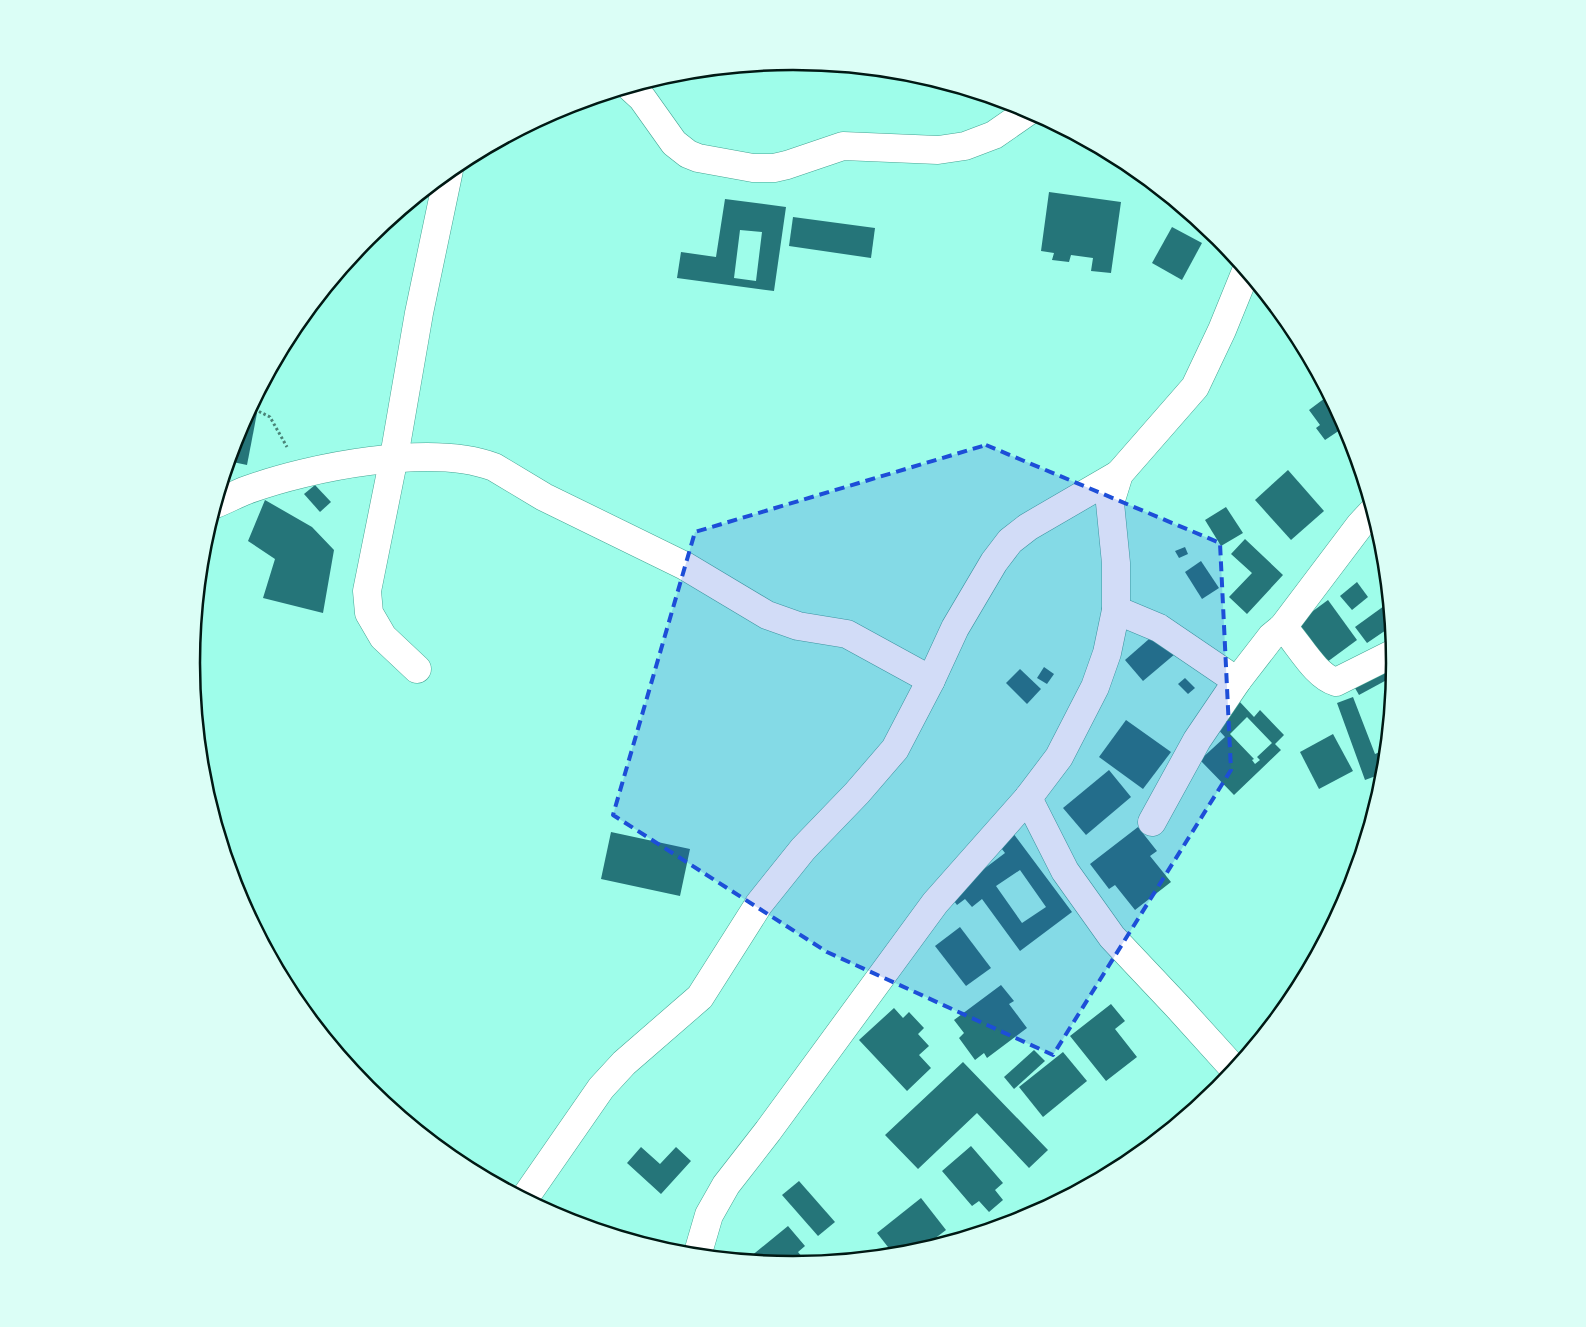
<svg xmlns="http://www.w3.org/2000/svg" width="1586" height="1327" font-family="Literata,serif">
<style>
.building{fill:#257579;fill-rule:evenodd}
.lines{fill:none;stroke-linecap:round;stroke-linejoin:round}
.minor-casing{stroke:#45a594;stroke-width:29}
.path{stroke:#4a8478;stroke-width:3;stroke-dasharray:2.5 2.5;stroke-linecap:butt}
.minor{stroke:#fff;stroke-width:28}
.marked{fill:#1d4ed8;fill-opacity:0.2;stroke:#1d4ed8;stroke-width:4;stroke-dasharray:10 6;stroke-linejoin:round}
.rim{fill:none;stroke:#001914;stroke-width:2.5}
</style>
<rect width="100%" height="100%" fill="#9efdea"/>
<g class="building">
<path d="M1049 192 1121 202 1111 273 1091 271 1093 258 1071 255 1069 262 1052 260 1054 253 1041 251Z"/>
<path d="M725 199 786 207 774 291 677 278 681 252 716 257ZM740 230 762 232 756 281 734 278Z"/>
<path d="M793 217 875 228 871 258 789 246Z"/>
<path d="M1172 227 1202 243 1182 280 1152 263Z"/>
<path d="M1329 395 1346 426 1325 440 1316 428 1320 425 1309 410Z"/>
<path d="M248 411 257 413 247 465 228 461 237 433Z"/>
<path d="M1288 470 1324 511 1291 540 1255 500Z"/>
<path d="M315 485 331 502 320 512 304 494Z"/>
<path d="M265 500 312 527 334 550 323 613 263 598 275 559 248 541Z"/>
<path d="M1226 507 1243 533 1221 546 1205 520Z"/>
<path d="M1245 539 1283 575 1247 614 1229 597 1252 573 1231 554Z"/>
<path d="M1185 547 1188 554 1179 558 1175 551Z"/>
<path d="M1201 561 1219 588 1202 599 1185 572Z"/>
<path d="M1357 582 1368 597 1352 610 1340 596Z"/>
<path d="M1328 600 1357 640 1323 665 1294 625Z"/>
<path d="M1384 606 1390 614 1392 626 1367 643 1355 627Z"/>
<path d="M1157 632 1175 654 1143 681 1125 660Z"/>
<path d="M1395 664 1394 676 1359 695 1351 681Z"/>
<path d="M1044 667 1054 674 1047 684 1037 678Z"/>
<path d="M1020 669 1041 689 1027 704 1006 683Z"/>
<path d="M1185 678 1195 688 1188 694 1178 684Z"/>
<path d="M1353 697 1375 754 1387 749 1384 773 1365 780 1337 703Z"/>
<path d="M1239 701 1254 717 1260 710 1284 735 1275 744 1281 750 1234 795 1200 760 1225 737 1214 725ZM1247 717 1272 743 1257 757 1260 760 1255 764 1252 760 1254 759 1230 734Z"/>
<path d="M1126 720 1171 752 1143 789 1099 757Z"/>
<path d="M1333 734 1353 771 1319 789 1300 752Z"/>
<path d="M1109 770 1131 797 1086 835 1063 808Z"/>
<path d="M1138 827 1157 851 1150 856 1171 882 1135 910 1115 885 1109 889 1090 864Z"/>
<path d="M611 832 690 849 680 896 601 879Z"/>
<path d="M1013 833 1072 912 1020 951 982 899 972 907 965 899 957 905 951 897 968 881 1005 853 998 844ZM1020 870 1046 907 1022 923 996 886Z"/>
<path d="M960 927 991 968 966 986 935 946Z"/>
<path d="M1001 985 1014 1001 1009 1004 1027 1028 987 1058 984 1053 975 1060 959 1038 964 1033 954 1020Z"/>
<path d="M1111 1004 1125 1021 1115 1029 1137 1057 1106 1081 1070 1036Z"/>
<path d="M894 1008 903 1018 909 1012 924 1028 918 1034 929 1046 919 1055 931 1068 907 1091 859 1040Z"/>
<path d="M1034 1050 1045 1061 1014 1089 1004 1077Z"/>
<path d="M1063 1052 1087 1081 1043 1117 1019 1087Z"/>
<path d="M963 1062 1048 1150 1029 1168 977 1113 918 1169 885 1135Z"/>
<path d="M971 1146 1003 1183 995 1190 1003 1200 989 1212 979 1201 972 1206 942 1171Z"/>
<path d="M641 1147 660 1164 676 1147 691 1161 661 1194 627 1163Z"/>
<path d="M799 1181 835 1222 818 1236 782 1195Z"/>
<path d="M921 1198 946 1230 917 1252 895 1256 877 1233Z"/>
<path d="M1042 1202 1047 1207 1037 1213 1033 1209Z"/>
<path d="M788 1226 805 1246 798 1252 808 1264 793 1266 754 1262 750 1257Z"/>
</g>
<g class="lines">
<g class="minor-casing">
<g id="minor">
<path d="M630 87 642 98 674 143 688 154 698 158 753 168H774L787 165 843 146 938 150 965 146 994 135 1030 110"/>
<path d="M215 504C226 500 236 494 247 490 309 467 432 443 494 467L544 497 685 566 767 615 798 626 847 634 931 680"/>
<path d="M1116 610 1159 628 1237 681"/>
<path d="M1283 627C1299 644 1315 676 1336 682L1394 653"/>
<path d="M417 669 383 637 369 613 367 591 394 457 419 313 449 170"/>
<path d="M1028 798 1065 871 1112 937 1178 1007 1235 1070"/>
<path d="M1152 822 1197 740 1237 681 1271 637 1283 627 1360 525 1373 511"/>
<path d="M524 1199 601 1088 624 1063 700 997 759 904 803 849 857 793 895 749 931 680 955 628 994 562 1010 541 1028 527 1119 474"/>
<path d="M697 1256 709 1215 726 1185 768 1131 935 903 1028 798 1059 757 1095 687 1107 653 1116 610V563L1110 503 1119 474 1195 387 1222 330 1246 271"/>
</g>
</g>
<path class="path" d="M250 407 270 417 287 447"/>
<use href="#minor" class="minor"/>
</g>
<path class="marked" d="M986 445 1220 543 1231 770 1053 1055 827 952 613 815 695 532Z"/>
<path d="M0 0H1586V1327H0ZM200 663a593 593 0 1 1 1186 0a593 593 0 1 1-1186 0Z" fill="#dbfef6" fill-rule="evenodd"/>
<path class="rim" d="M200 663a593 593 0 1 1 1186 0a593 593 0 1 1-1186 0Z"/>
</svg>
